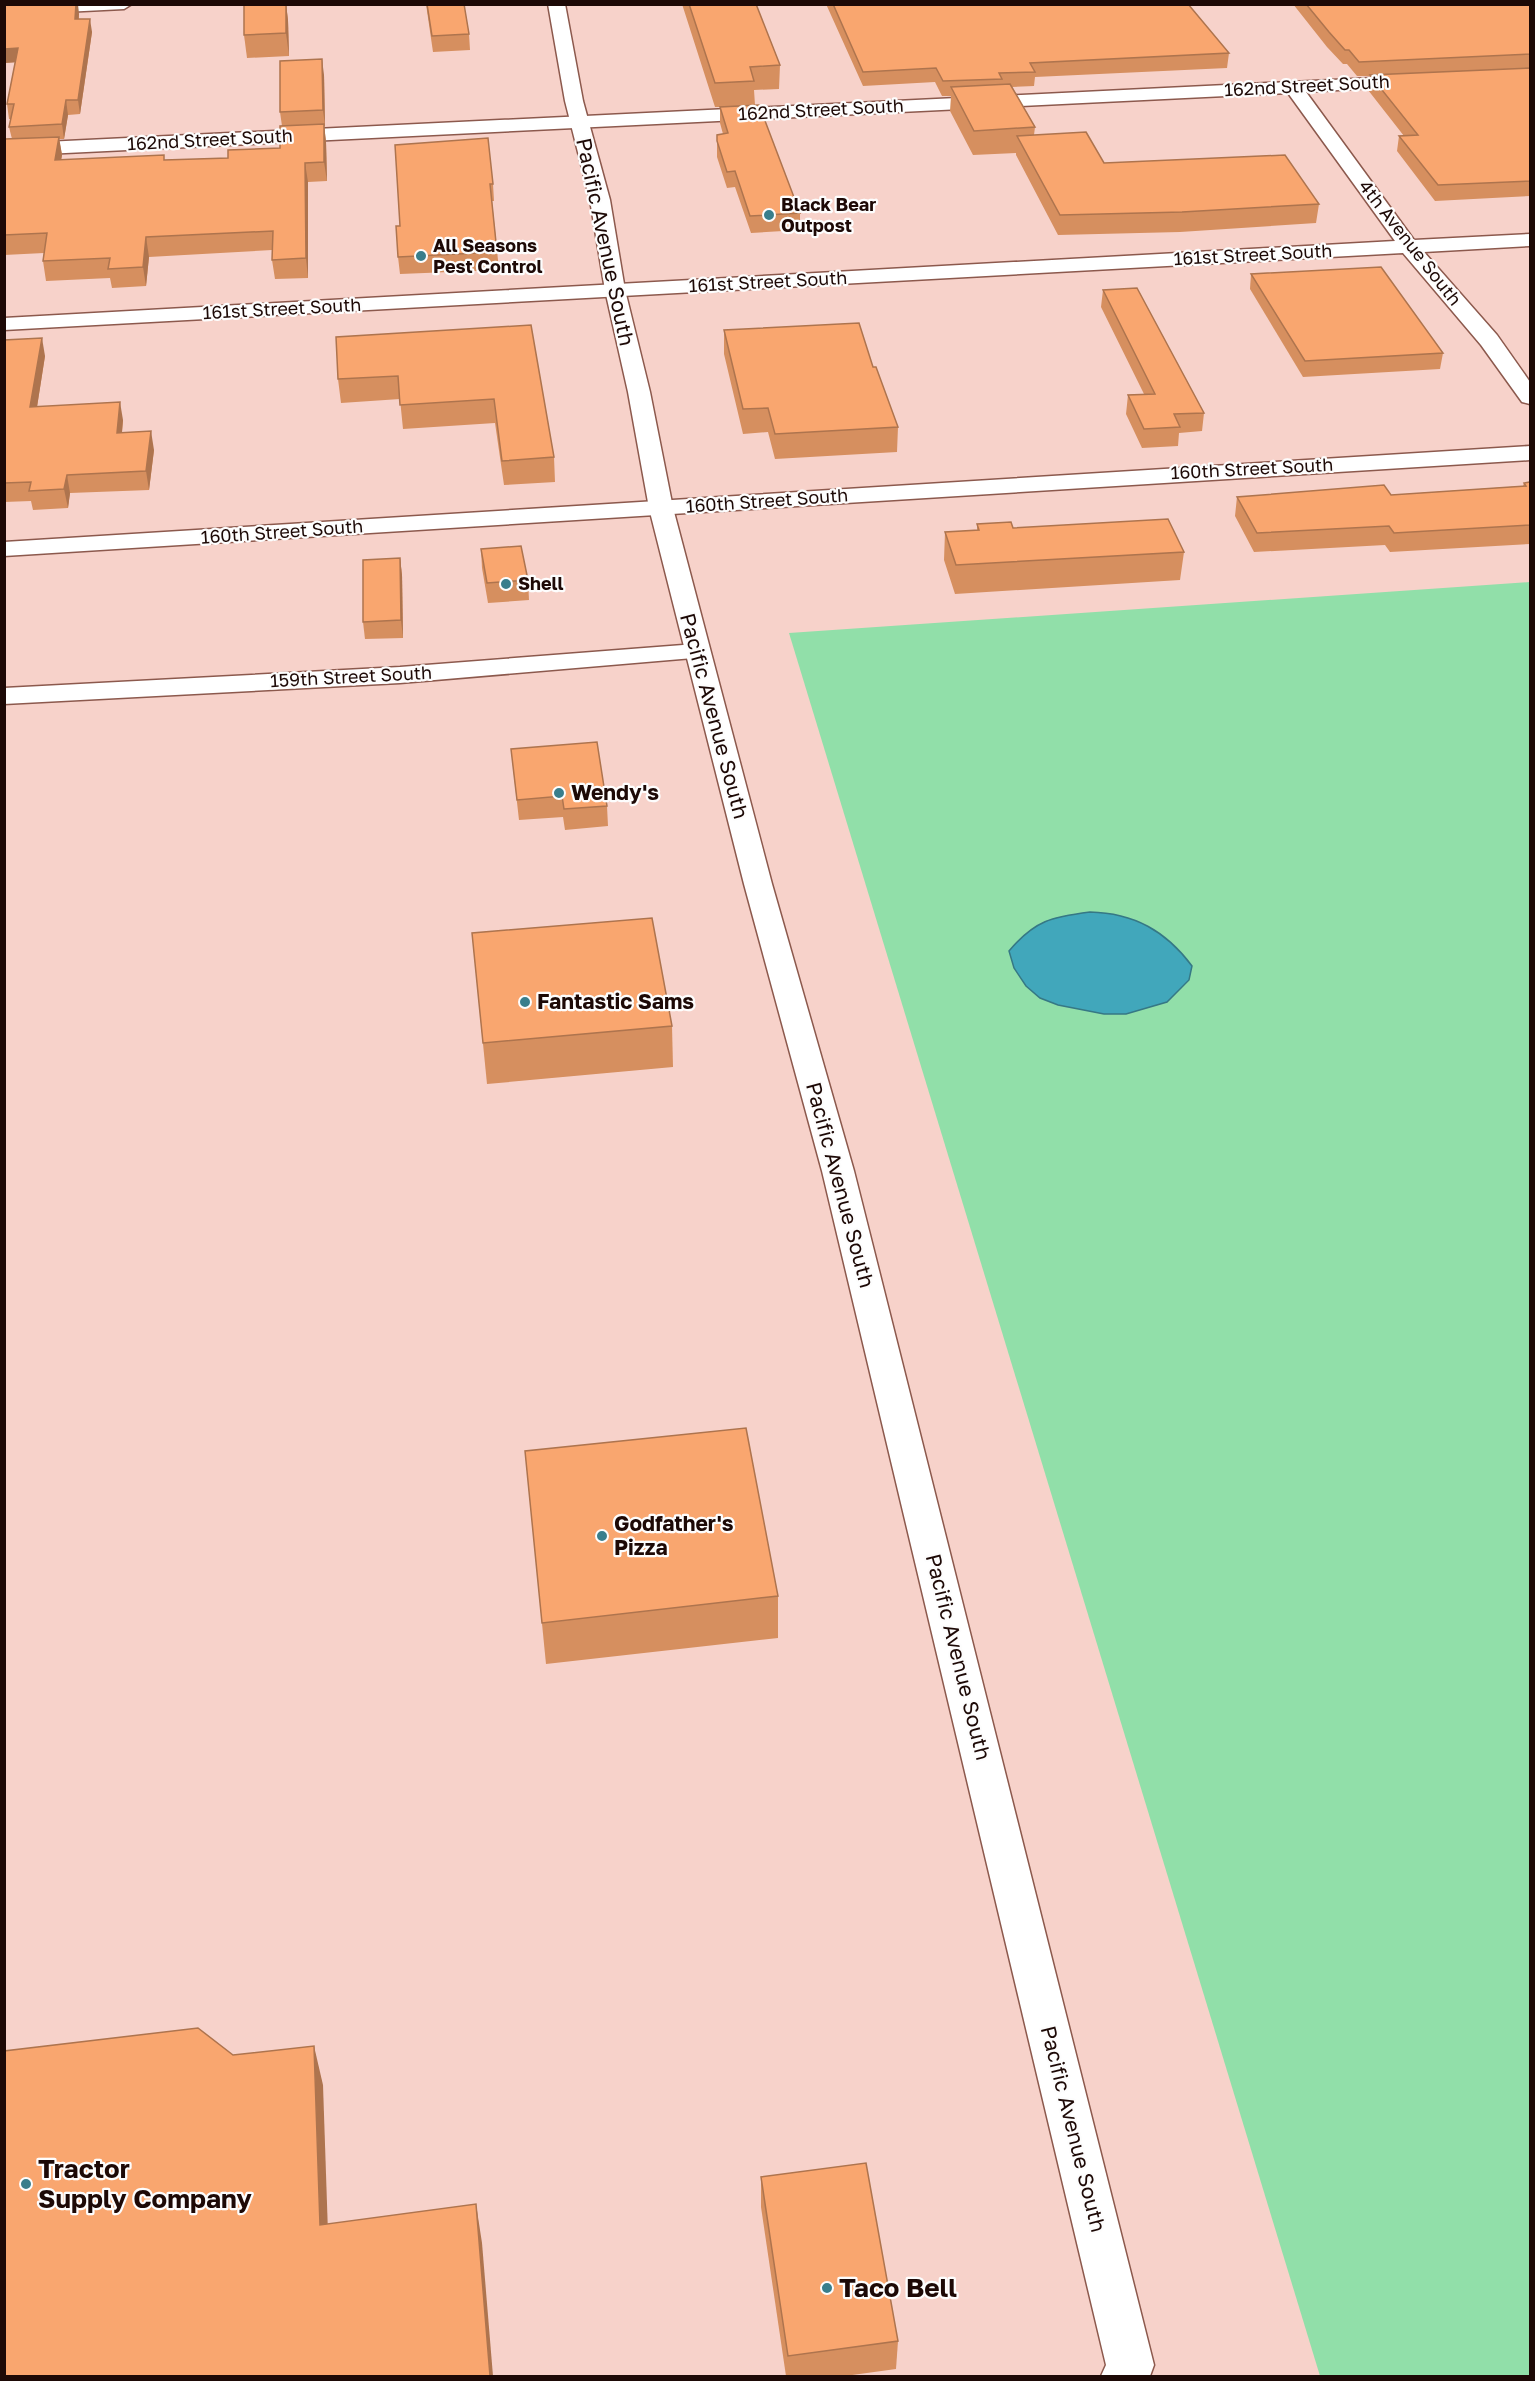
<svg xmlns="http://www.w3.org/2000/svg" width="1535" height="2381" font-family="'Golos Text',sans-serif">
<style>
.green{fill:#91dfa9}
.water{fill:#41a7bb;stroke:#367885;stroke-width:1.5}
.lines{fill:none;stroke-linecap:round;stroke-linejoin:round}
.minor-casing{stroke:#8c594d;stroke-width:3}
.tertiary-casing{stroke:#8c594d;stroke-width:3}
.primary-casing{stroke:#8c594d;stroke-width:3}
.minor{fill:#fff;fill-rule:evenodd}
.tertiary{fill:#fff;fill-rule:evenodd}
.primary{fill:#fff;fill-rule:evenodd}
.wall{fill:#d68f5f}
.shaded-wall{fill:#ae744e}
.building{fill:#f9a66f;stroke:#ae744e;stroke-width:1.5}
.poi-dot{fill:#397e8c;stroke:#fdfdfd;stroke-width:2}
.labels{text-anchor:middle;stroke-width:4.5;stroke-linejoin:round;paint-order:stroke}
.far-street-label{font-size:18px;fill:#1d0906;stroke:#fdfdfd}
.far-poi-label{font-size:18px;font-weight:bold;fill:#1d0906;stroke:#fdfdfd;text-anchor:start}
.street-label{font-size:21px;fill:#1d0906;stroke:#fdfdfd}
.poi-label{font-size:21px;font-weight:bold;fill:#1d0906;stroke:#fdfdfd;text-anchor:start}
.near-poi-label{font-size:26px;font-weight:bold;fill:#1d0906;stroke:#fdfdfd;text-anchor:start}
</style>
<rect width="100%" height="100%" fill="#f7d2ca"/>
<path class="green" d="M1530 582V2376H1320L789 633Z"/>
<path class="water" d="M1090 912C1134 913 1166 931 1192 966L1189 980 1167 1002 1126 1014H1104L1058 1005 1040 998 1026 986 1014 968 1009 951C1035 920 1052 917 1090 912Z"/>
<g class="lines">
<g class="minor-casing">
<g id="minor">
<path d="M132 4 124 9 4 15V5Z"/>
<path d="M1414 76 1420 77 1423 81 1420 85 1306 92 1414 240 1530 234V246L1424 252 1497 335 1530 382V404L1522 402 1481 345 1403 253 4 330V318L1395 241 1288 93 4 156V144Z"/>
<path d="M1530 446V460L4 556V542Z"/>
</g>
</g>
<g class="tertiary-casing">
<path id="tertiary" d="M696 644 705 647 709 652 705 657 400 683 4 704V688L400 667Z"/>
</g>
<g class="primary-casing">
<path id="primary" d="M548 4H565L583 101 610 200 625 290 650 392 673 508 772 884 854 1171 1154 2365 1150 2376H1101L1106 2365 822 1171 744 884 649 508 628 392 605 290 590 200 565 101Z"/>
</g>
<use href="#minor" class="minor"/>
<use href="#tertiary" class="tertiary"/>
<use href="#primary" class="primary"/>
</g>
<g class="wall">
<path d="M4 4 79 14V19L92 32 80 114 68 115 64 139H59L62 155 61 160H165L228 158 280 148 282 126 280 112 324 75 325 126H324L326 142 327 181 308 182V278L275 279 272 260V250L149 257 146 286 112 288 110 278 46 281 43 261 44 253 4 255V142L12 139 9 127 11 119H9L7 104 15 62 4 63Z"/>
<path d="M244 4H286L288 20 289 56 247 58 244 35Z"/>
<path d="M426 4H464L469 34 470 50 433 52Z"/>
<path d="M682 4H756L780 65 779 89 754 90 755 105 800 213V230L751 233 735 187 727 188 717 157V135L723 134 720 123V107H715Z"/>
<path d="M826 4H1188L1229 53 1227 68 1035 77 1034 86 1012 87 1035 127 1034 135 1104 163 1319 204 1316 223 1180 232 1058 235 1016 155V153L973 155 950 111 951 96H942L935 82 863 86Z"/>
<path d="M1293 4H1530V196L1435 201 1397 151 1399 136H1404L1368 90 1370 76H1357L1347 64H1343L1327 47Z"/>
<path d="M395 145 493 184 494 201H492L499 270 400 274 398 257 400 226Z"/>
<path d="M1251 274 1443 353 1440 369 1303 377 1250 289Z"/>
<path d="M1103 290 1204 413 1202 431 1179 433 1178 446 1142 448 1126 414 1128 395 1144 394 1101 307Z"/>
<path d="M531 325 554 457 555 482 504 485 495 423 403 429 400 399 341 403 338 379Z"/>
<path d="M724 330 873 367 898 427 897 452 775 459 768 432 743 434 724 354Z"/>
<path d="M4 340 45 356 37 407 123 420 122 433 154 450 149 490 70 493 68 508 33 510 31 501 4 502Z"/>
<path d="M1530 482V544L1390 552 1385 545 1254 552 1235 516 1237 497 1391 495 1523 486 1524 483Z"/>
<path d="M977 524 1013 528 1184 552 1180 580 955 594 944 560 945 532 977 530Z"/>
<path d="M481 549 528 580 529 600 488 603 482 568Z"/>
<path d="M400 558 402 575 403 638 365 639 363 622Z"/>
<path d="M511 749 607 806 608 826 565 830 563 817 519 820Z"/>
<path d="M472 933 672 1026 673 1067 487 1084Z"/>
<path d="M525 1451 778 1596V1638L546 1664Z"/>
<path d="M761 2177 898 2341 896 2369 845 2376H786L761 2207Z"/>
</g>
<g class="shaded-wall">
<path d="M76 4H78L79 14 77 33 75 19Z"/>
<path d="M286 4 288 20 289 56 286 33Z"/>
<path d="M90 19 92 32 80 114 78 100Z"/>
<path d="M18 48 21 62 4 63V49Z"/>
<path d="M322 59 324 75 325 126 323 110Z"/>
<path d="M66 100 68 115 64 139 62 124Z"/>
<path d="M324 124 326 142 327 181 324 162Z"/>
<path d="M59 137 62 155 58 179 55 160Z"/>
<path d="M305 163 308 182V278L306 258Z"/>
<path d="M146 237 149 257 146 286 143 267Z"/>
<path d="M42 338 45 356 34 426 30 407Z"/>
<path d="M120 402 123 420 120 452 117 433Z"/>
<path d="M151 431 154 450 149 490 146 471Z"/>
<path d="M67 475 70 493 68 508 64 489Z"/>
<path d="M400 558 402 575 403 638 401 620Z"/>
<path d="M314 2046 323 2085 329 2263 320 2225Z"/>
<path d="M476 2204 482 2243 493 2376H490Z"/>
</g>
<g class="building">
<path d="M4 4H76L75 19H90L78 100H66L62 124 9 127 14 104H7L18 48 4 49Z"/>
<path d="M244 4H286V33L244 35Z"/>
<path d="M427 4H464L469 34 432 36Z"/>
<path d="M689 4H756L780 65 750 67 754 81 715 83Z"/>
<path d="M833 4H1188L1229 53 1030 63 1035 72 999 73 1002 79 943 81 936 68 863 72Z"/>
<path d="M1306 4H1530V54L1359 62 1349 50H1345L1329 32Z"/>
<path d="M322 59 323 110 280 112V61Z"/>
<path d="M1530 68V181L1438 185 1399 136 1418 135 1370 75Z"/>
<path d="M1010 84 1035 127 974 131 951 87Z"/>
<path d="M759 105 800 213 750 216 735 171 727 172 717 141V135L728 133 720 107Z"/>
<path d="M324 124V162L305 163 306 258 272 260 273 231 146 237 143 267 108 269 110 258 43 261 47 233 4 235 5 139 59 137 55 160 164 155V160L228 158V150L280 148V126Z"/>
<path d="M1086 132 1104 163 1285 155 1319 204 1182 212 1060 215 1017 136Z"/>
<path d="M488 138 493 184H490L497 252 398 257 396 226H400L395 145Z"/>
<path d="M1381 267 1443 353 1305 361 1251 274Z"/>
<path d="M1137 288 1204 413 1174 414 1180 427 1144 429 1128 395 1155 394 1103 290Z"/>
<path d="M859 323 873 367H876L898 427 775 434 768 408 743 409 724 330Z"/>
<path d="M531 325 554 457 502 461 494 399 400 405 398 376 338 379 336 337Z"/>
<path d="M42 338 30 407 120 402 117 433 151 431 146 471 67 475 64 489 29 491 31 482 4 483V340Z"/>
<path d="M1530 482V525L1394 533 1389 526 1257 533 1237 497 1384 485 1391 495 1526 486 1524 483Z"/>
<path d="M1168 519 1184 552 956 565 945 532 979 530 977 524 1011 522 1013 528Z"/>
<path d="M521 546 528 580 487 583 481 549Z"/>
<path d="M400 558 401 620 363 622V560Z"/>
<path d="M597 742 607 806 564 809 562 796 517 800 511 749Z"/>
<path d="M652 918 672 1026 483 1043 472 933Z"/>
<path d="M746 1428 778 1596 542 1623 525 1451Z"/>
<path d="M198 2028 233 2055 314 2046 320 2225 476 2204 490 2376H4V2051Z"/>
<path d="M866 2163 898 2341 788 2356 761 2177Z"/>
</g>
<g class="poi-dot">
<circle cx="769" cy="215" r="6"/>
<circle cx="421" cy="256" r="6"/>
<circle cx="506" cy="584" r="6"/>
<circle cx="559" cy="793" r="6"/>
<circle cx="525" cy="1002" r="6"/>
<circle cx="602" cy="1536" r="6"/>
<circle cx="26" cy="2184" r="6"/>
<circle cx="827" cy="2288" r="6"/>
</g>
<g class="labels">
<g class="far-street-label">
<text transform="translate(1307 86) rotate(-3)" y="6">162nd Street South</text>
<text transform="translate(821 110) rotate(-3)" y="6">162nd Street South</text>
<text transform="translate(210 140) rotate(-3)" y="6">162nd Street South</text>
<text transform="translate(1410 243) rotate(52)" y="6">4th Avenue South</text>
<text transform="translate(1253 255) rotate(-3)" y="6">161st Street South</text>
<text transform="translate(768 282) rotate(-3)" y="6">161st Street South</text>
<text transform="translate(282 309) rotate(-3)" y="6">161st Street South</text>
<text transform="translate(1252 469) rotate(-3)" y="6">160th Street South</text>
<text transform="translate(767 501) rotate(-4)" y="6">160th Street South</text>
<text transform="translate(282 532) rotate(-4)" y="6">160th Street South</text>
<text transform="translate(351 677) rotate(-3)" y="6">159th Street South</text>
</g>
<g class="far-poi-label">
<text x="781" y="211">Black Bear<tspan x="781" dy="21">Outpost</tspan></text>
<text x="433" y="252">All Seasons<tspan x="433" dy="21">Pest Control</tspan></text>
<text x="518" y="590">Shell</text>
</g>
<g class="street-label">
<text transform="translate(605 242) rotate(78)" y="7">Pacific Avenue South</text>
<text transform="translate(714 716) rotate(75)" y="7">Pacific Avenue South</text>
<text transform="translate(840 1185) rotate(75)" y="7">Pacific Avenue South</text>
<text transform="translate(958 1657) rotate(76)" y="7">Pacific Avenue South</text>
<text transform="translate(1073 2129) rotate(76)" y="7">Pacific Avenue South</text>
</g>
<g class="poi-label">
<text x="571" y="800">Wendy's</text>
<text x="537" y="1009">Fantastic Sams</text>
<text x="614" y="1531">Godfather's<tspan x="614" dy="24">Pizza</tspan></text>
</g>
<g class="near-poi-label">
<text x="38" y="2178">Tractor<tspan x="38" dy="30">Supply Company</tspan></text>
<text x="839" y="2297">Taco Bell</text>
</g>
</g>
<rect width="1535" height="2381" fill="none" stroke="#1d0906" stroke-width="12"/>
</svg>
